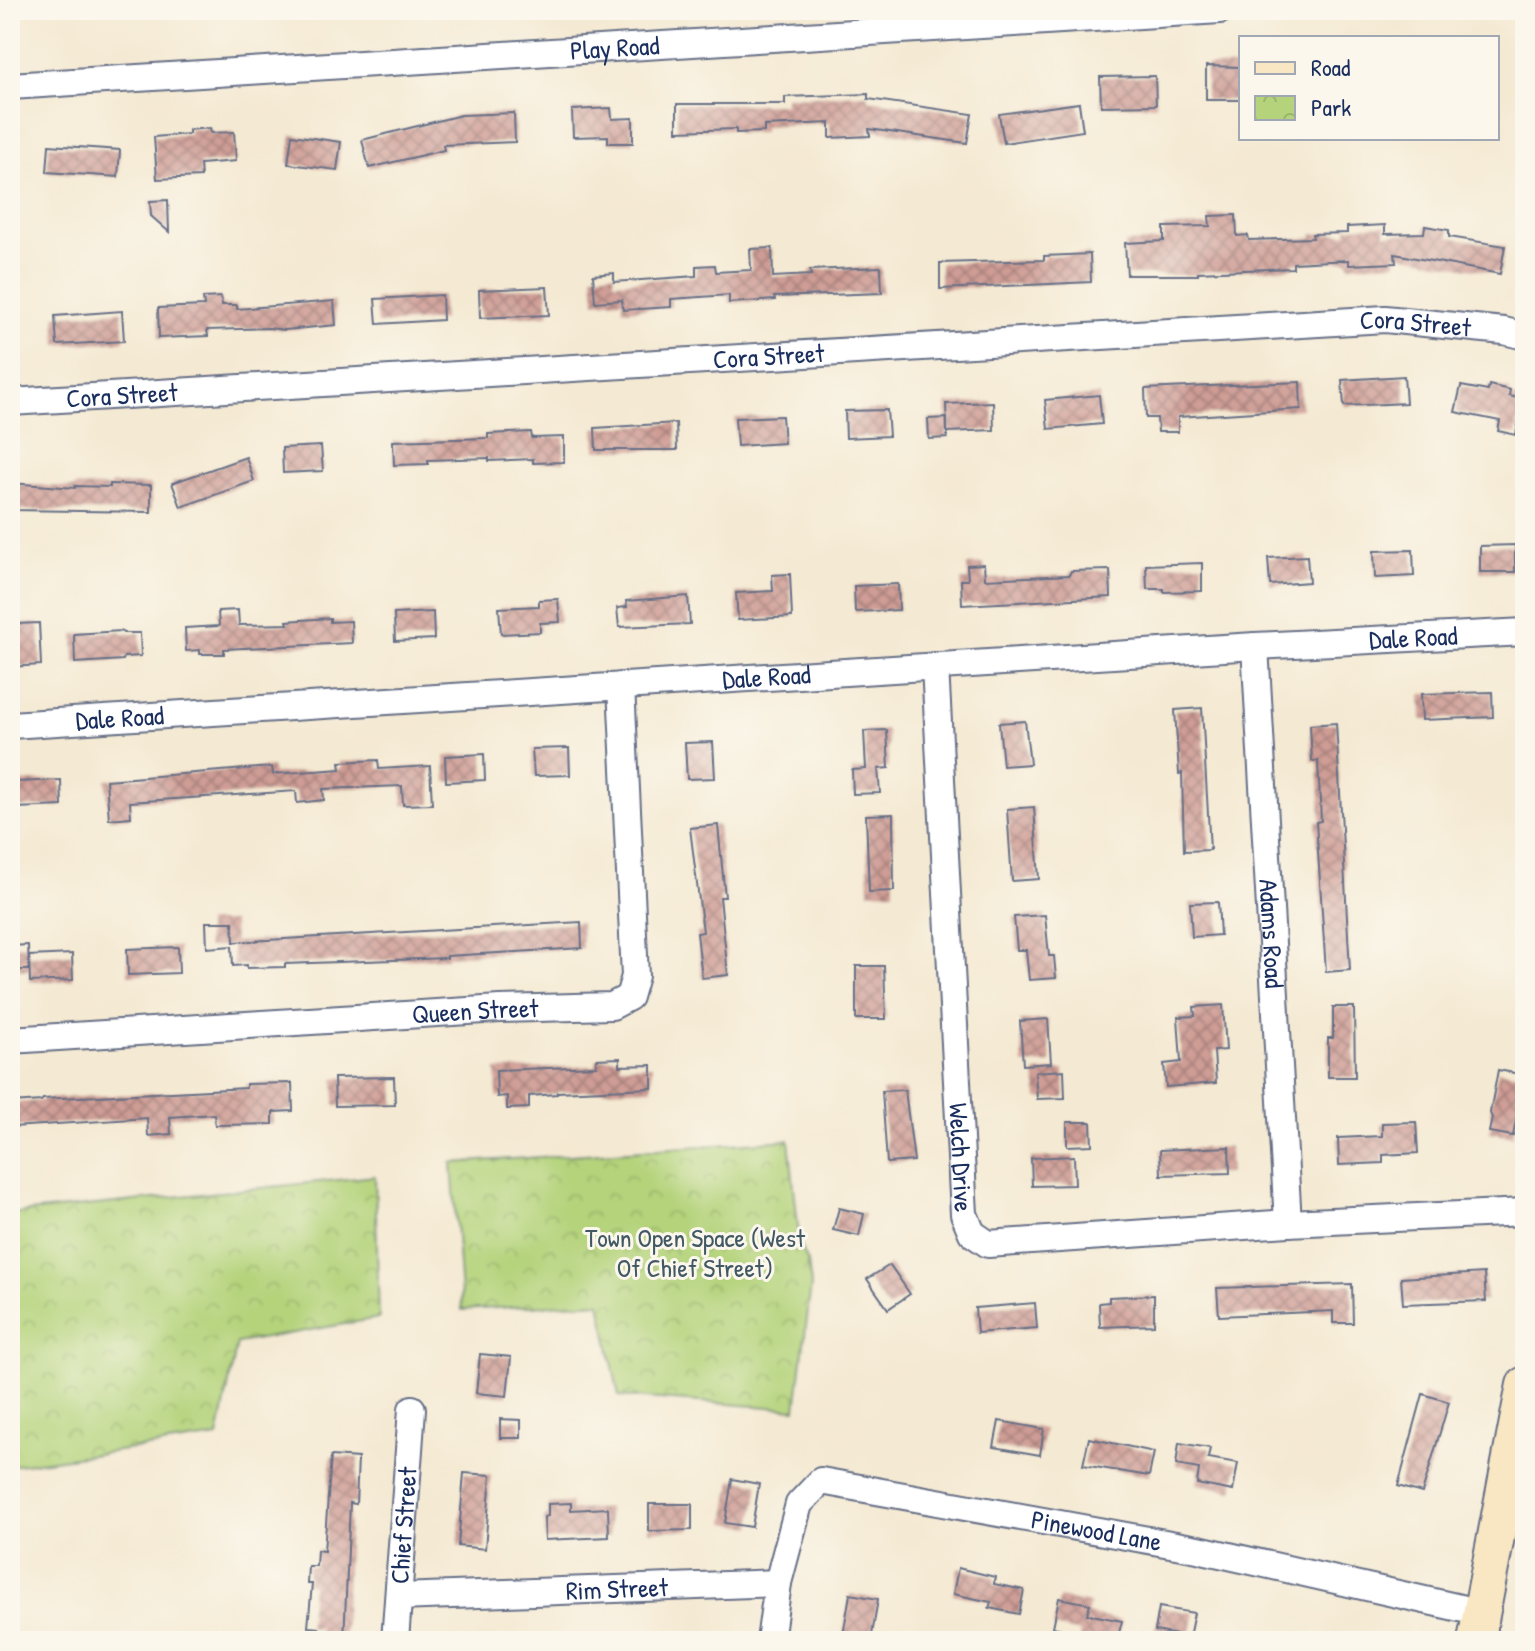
<svg xmlns="http://www.w3.org/2000/svg" width="1535" height="1651" font-family="'Patrick Hand',sans-serif">
<style>
.park{fill:url(#park-crowns);stroke:#68816c;stroke-width:2}
.building{fill:url(#building-cross-hatch)}
.lines{fill:none;stroke-linecap:round;stroke-linejoin:round}
.minor-casing{stroke:#677087;stroke-width:30}
.secondary-casing{stroke:#677087;stroke-width:40}
.minor{stroke:#fff;stroke-width:26}
.secondary{stroke:#f9e7c3;stroke-width:36}
.labels{text-anchor:middle;stroke-width:6;stroke-linejoin:round;paint-order:stroke}
.street-label{font-size:26px;fill:#1b2f5e;stroke:#fbf7ec}
.park-label{font-size:26px;fill:#415865;stroke:#fbf7ec}
</style>
<defs>
<pattern id="park-crowns" width="20" height="18" patternUnits="userSpaceOnUse" patternTransform="scale(2)"><rect width="20" height="18" fill="#b4d37a"/><path d="M2 6a3 3 0 1 1 6 0M12 15a3 3 0 1 1 6 0" fill="none" stroke="#9ab56c"/></pattern>
<pattern id="building-cross-hatch" width="8" height="8" patternUnits="userSpaceOnUse" patternTransform="scale(2)"><rect width="8" height="8" fill="#cf9d95"/><path d="M0 0l8 8M0 8l8-8" fill="none" stroke="#a7807d"/></pattern>
</defs>
<rect width="100%" height="100%" fill="#fbf7ec"/>
<filter id="ink" filterUnits="userSpaceOnUse"><feTurbulence type="fractalNoise" baseFrequency=".0125" numOctaves="2"/><feDisplacementMap in="SourceGraphic" scale="16" xChannelSelector="R" yChannelSelector="G"/><feConvolveMatrix kernelMatrix="1 2 1 2 8 2 1 2 1" color-interpolation-filters="sRGB"/></filter>
<filter id="wash" filterUnits="userSpaceOnUse"><feTurbulence type="fractalNoise" baseFrequency=".006" numOctaves="4" result="noise"/><feDisplacementMap in="SourceGraphic" scale="32" xChannelSelector="R" yChannelSelector="G"/><feGaussianBlur stdDeviation="1.8" result="paint"/><feColorMatrix in="noise" values="0 0 0 0 0 0 0 0 0 0 0 0 0 0 0 0 0 1.4 0 .05"/><feComposite in="paint" operator="in"/></filter>
<g filter="url(#wash)">
<rect width="100%" height="100%" fill="#f4e9d2"/>
<g class="park">
<path d="M789 1140 800 1244 808 1262 811 1285 796 1409 619 1396 600 1302 462 1310 452 1163Z"/>
<path d="M375 1176 379 1318 237 1343 218 1437 10 1466V1214Z"/>
</g>
<g id="blocks">
<g class="building">
<path d="M1206 66 1241 67V100H1206Z"/>
<path d="M1155 76 1156 105 1101 106 1100 77Z"/>
<path d="M868 94V99L972 114 967 143 869 129 870 136 830 138V123L764 126V132L736 133V129L677 131V104H785V97Z"/>
<path d="M1079 103 1083 131 1004 143 999 114Z"/>
<path d="M611 108 612 119 633 118V143H608V136L573 137 572 110Z"/>
<path d="M514 113 515 142 443 145 444 150 369 168 362 140 461 115Z"/>
<path d="M210 128 211 133 234 132 236 161 200 164 201 177 157 179 154 137 189 134V130Z"/>
<path d="M292 135 341 142 337 170 288 164Z"/>
<path d="M49 145 120 150 118 177 47 172Z"/>
<path d="M168 200 169 232 151 216 150 201Z"/>
<path d="M1236 215 1237 236 1248 235 1249 240 1313 238 1312 234 1347 233V227L1385 225V234L1424 233 1425 226 1449 230V237L1505 246 1500 274 1395 254 1396 263 1349 265 1348 260 1293 263V268L1198 272V275H1127L1125 243 1164 241V227L1210 226 1209 216Z"/>
<path d="M772 248 773 277 811 275 810 270 881 267 882 293 774 297 775 300 729 303V295L671 299V307L623 310 622 300 595 302 593 275 614 273V282L696 276V266L715 265 716 272 751 270 750 249Z"/>
<path d="M1090 254 1091 282 940 289V263L1044 260V256Z"/>
<path d="M547 287 549 315 480 318 479 290Z"/>
<path d="M442 295 443 320 377 324 375 299Z"/>
<path d="M221 297 222 305H237V309L334 301 336 325 285 330 269 328 207 330 208 336 159 338 158 308 204 306 203 298Z"/>
<path d="M122 311 124 341 57 345 55 316Z"/>
<path d="M1404 376 1406 403 1344 406 1342 380Z"/>
<path d="M1300 382 1301 409 1178 417V432H1158L1157 418H1146L1145 389Z"/>
<path d="M1489 385 1510 390 1509 396 1523 399 1516 435 1498 431 1500 421 1455 412 1461 386 1488 391Z"/>
<path d="M1099 395 1102 424 1048 429 1045 400Z"/>
<path d="M993 402 994 430 947 432 946 404Z"/>
<path d="M887 410 889 436 846 438 845 411Z"/>
<path d="M782 416 784 443 737 446 735 418Z"/>
<path d="M947 418V438L929 439 928 419Z"/>
<path d="M676 423 677 450H596L595 428Z"/>
<path d="M531 432 532 438 564 437V462L533 463V459L489 461V458L428 460V464L394 465 393 441 488 438V434Z"/>
<path d="M321 446 323 471 283 473 282 448Z"/>
<path d="M246 457 254 481 181 507 172 483Z"/>
<path d="M10 483 75 488V486L110 487V484L151 485V512L10 510Z"/>
<path d="M1515 545V572H1480V546Z"/>
<path d="M1413 550 1414 576 1375 578 1374 551Z"/>
<path d="M1307 556 1309 582 1270 585 1268 558Z"/>
<path d="M1202 563V591L1164 592V589H1147L1146 565Z"/>
<path d="M984 564 985 579 1069 575 1071 571 1110 570 1111 597 962 605 961 580H968L967 565Z"/>
<path d="M790 574 792 617 738 620 736 593 773 591 772 575Z"/>
<path d="M898 584 899 610 855 612 854 586Z"/>
<path d="M688 596 690 624 619 627 617 608 627 607 626 601Z"/>
<path d="M558 599 560 622 540 623V632L501 634 499 608 539 606V600Z"/>
<path d="M238 610 239 625 288 624 287 621 330 618V622L351 621 352 643 224 649V654H200V650L186 651 185 628 219 626 218 611Z"/>
<path d="M433 612 434 639 395 641 394 614Z"/>
<path d="M39 623 41 665 10 667V639L17 638 16 624Z"/>
<path d="M121 631 123 633H140L141 656 124 657 123 660 75 663 74 634Z"/>
<path d="M1492 692 1493 717 1422 720 1421 694Z"/>
<path d="M1202 708 1210 850 1184 851 1182 773 1179 774 1175 710Z"/>
<path d="M1025 721 1030 764 1003 766 999 723Z"/>
<path d="M1336 723 1350 970 1326 972 1316 822 1321 821 1318 761H1312L1310 725Z"/>
<path d="M887 730 889 768 878 769 880 793 853 794 852 770 866 769 864 731Z"/>
<path d="M713 742 715 778 687 779 685 743Z"/>
<path d="M569 748 570 775 534 776 532 749Z"/>
<path d="M484 754 485 780 446 782 445 756Z"/>
<path d="M378 760 379 769 430 766 432 804 403 805 402 786 323 789 324 800 297 803 296 791 130 802 131 817 109 819 106 780 272 767 273 774 341 769 340 762Z"/>
<path d="M61 780 62 806 17 808 16 782Z"/>
<path d="M1034 807 1039 879 1012 881 1007 809Z"/>
<path d="M893 814 894 891 869 892 866 815Z"/>
<path d="M718 825 725 897H720L728 975 702 978 697 933 703 932 690 828Z"/>
<path d="M1218 902 1220 935 1192 937 1190 903Z"/>
<path d="M1045 915 1049 956H1054L1056 978 1029 980 1026 950H1017L1014 917Z"/>
<path d="M206 922H233L234 942 581 922 582 948 447 956V958L285 964V967L247 968V965L233 966 232 946 207 948Z"/>
<path d="M28 945 29 970H10V946Z"/>
<path d="M178 947 179 973 128 975 127 949Z"/>
<path d="M72 954 73 980 30 982 29 956Z"/>
<path d="M856 966H884L886 1019H856Z"/>
<path d="M1223 1005 1226 1050 1214 1051 1216 1083 1166 1087 1164 1064 1181 1062 1178 1017 1195 1016 1194 1007Z"/>
<path d="M1333 1007H1354L1355 1077H1328V1038H1333Z"/>
<path d="M1048 1019 1051 1063 1023 1065 1020 1021Z"/>
<path d="M620 1058V1066L652 1065V1088L557 1092V1094L529 1096V1108L507 1109V1096L497 1097 496 1070 596 1066V1059Z"/>
<path d="M1064 1070 1065 1098 1037 1099 1035 1072Z"/>
<path d="M1498 1070 1525 1075 1513 1136 1489 1132 1492 1118 1490 1113Z"/>
<path d="M394 1077 395 1105 335 1106 334 1078Z"/>
<path d="M292 1083 293 1111 273 1112V1124L215 1125 214 1114 170 1117 171 1134 148 1136 147 1118 13 1127 12 1103 41 1101 43 1099 246 1088V1084Z"/>
<path d="M905 1090 914 1161 887 1163 882 1091Z"/>
<path d="M1067 1122H1091L1092 1145 1067 1146Z"/>
<path d="M1416 1122 1418 1153 1383 1155V1163L1339 1165 1338 1138 1382 1136V1123Z"/>
<path d="M1229 1147 1230 1173 1161 1175 1160 1150Z"/>
<path d="M1074 1156 1075 1185 1032 1186 1031 1158Z"/>
<path d="M839 1208 864 1214 859 1236 833 1230Z"/>
<path d="M890 1265 910 1294 888 1309 867 1279Z"/>
<path d="M1484 1273 1486 1301 1403 1304 1401 1278Z"/>
<path d="M1352 1284 1353 1323H1333V1311L1219 1316 1217 1288Z"/>
<path d="M1154 1295V1325L1100 1327 1099 1303 1109 1302V1297Z"/>
<path d="M1035 1303 1037 1328 977 1333 975 1308Z"/>
<path d="M480 1354 511 1357 507 1396 476 1393Z"/>
<path d="M1423 1394 1449 1402 1422 1493 1398 1486Z"/>
<path d="M500 1419 521 1420V1438H500Z"/>
<path d="M999 1421 1044 1429 1040 1455 994 1447Z"/>
<path d="M1089 1438 1154 1452 1149 1476 1083 1465Z"/>
<path d="M1179 1443 1210 1448 1208 1458 1238 1463 1233 1491 1197 1484 1199 1469 1176 1465Z"/>
<path d="M331 1456 358 1458 356 1504 350 1503 344 1641H318L319 1628 308 1627 312 1584H307L308 1566H316L317 1550 324 1551Z"/>
<path d="M464 1473 491 1475 485 1549 458 1546Z"/>
<path d="M732 1479 759 1484 752 1527 725 1523Z"/>
<path d="M571 1503V1510L608 1508 609 1537 545 1540 544 1517 548 1516V1504Z"/>
<path d="M649 1504H692V1530L649 1531Z"/>
<path d="M958 1568 995 1577 994 1584 1024 1590 1019 1614 989 1608 991 1602 953 1594Z"/>
<path d="M850 1594 878 1599 871 1641H842Z"/>
<path d="M1059 1598 1090 1604 1087 1614 1122 1621 1117 1641H1078L1080 1633 1053 1627Z"/>
<path d="M1159 1607 1194 1613 1189 1637 1155 1631Z"/>
</g>
</g>
</g>
<g filter="url(#ink)">
<use href="#blocks" fill-opacity="0" stroke="#677087" stroke-width="2"/>
<g class="lines">
<g class="minor-casing">
<g id="minor">
<path id="s1" d="M10 86 1220 10"/>
<path id="s2" d="M10 402 1385 319 1504 331 1525 336"/>
<path id="s3" d="M1255 646 1288 1223"/>
<path id="s4" d="M935 666 964 1214 972 1233 988 1244 1288 1223 1525 1212"/>
<path id="s5" d="M10 725 1255 646 1525 632"/>
<path id="s6" d="M10 1040 500 1009 612 1006 629 997 635 976 621 686"/>
<path id="s7" d="M399 1597 778 1583"/>
<path id="s8" d="M395 1641 412 1409"/>
<path id="s9" d="M770 1641 778 1583 799 1504 821 1481 1198 1549 1482 1613"/>
</g>
</g>
<g class="secondary-casing">
<path id="secondary" d="M1476 1641 1525 1385"/>
</g>
<use href="#minor" class="minor"/>
<use href="#secondary" class="secondary"/>
</g>
</g>
<g class="labels">
<g class="street-label">
<text dy="9" stroke="none"><textPath href="#s1" startOffset="606">Play Road</textPath></text>
<text dy="9" stroke="none"><textPath href="#s2" startOffset="1408">Cora Street</textPath></text>
<text dy="9" stroke="none"><textPath href="#s2" startOffset="760">Cora Street</textPath></text>
<text dy="9" stroke="none"><textPath href="#s2" startOffset="112">Cora Street</textPath></text>
<text dy="9" stroke="none"><textPath href="#s5" startOffset="1406">Dale Road</textPath></text>
<text dy="9" stroke="none"><textPath href="#s5" startOffset="758">Dale Road</textPath></text>
<text dy="9" stroke="none"><textPath href="#s5" startOffset="110">Dale Road</textPath></text>
<text dy="9" stroke="none"><textPath href="#s3" startOffset="288">Adams Road</textPath></text>
<text dy="9" stroke="none"><textPath href="#s6" startOffset="466">Queen Street</textPath></text>
<text dy="9" stroke="none"><textPath href="#s4" startOffset="492">Welch Drive</textPath></text>
<text dy="9" stroke="none"><textPath href="#s8" startOffset="116">Chief Street</textPath></text>
<text dy="9" stroke="none"><textPath href="#s9" startOffset="452">Pinewood Lane</textPath></text>
<text dy="9" stroke="none"><textPath href="#s7" startOffset="218">Rim Street</textPath></text>
</g>
<g class="park-label">
<text x="695" y="1247">Town Open Space (West<tspan x="695" dy="30">Of Chief Street)</tspan></text>
</g>
</g>
<rect width="1535" height="1651" fill="none" stroke="#fbf7ec" stroke-width="40"/>
<rect x="1239" y="36" width="260" height="104" fill="#fbf7ec" stroke="#a1a7b3" stroke-width="2"/>
<rect x="1255" y="62" width="40" height="12" fill="#f9e7c3" stroke="#a1a7b3" stroke-width="2"/>
<text x="1311" y="76" font-size="24" fill="#1b2f5e">Road</text>
<rect x="1255" y="96" width="40" height="24" fill="url(#park-crowns)" stroke="#a1a7b3" stroke-width="2"/>
<text x="1311" y="116" font-size="24" fill="#1b2f5e">Park</text>
</svg>
